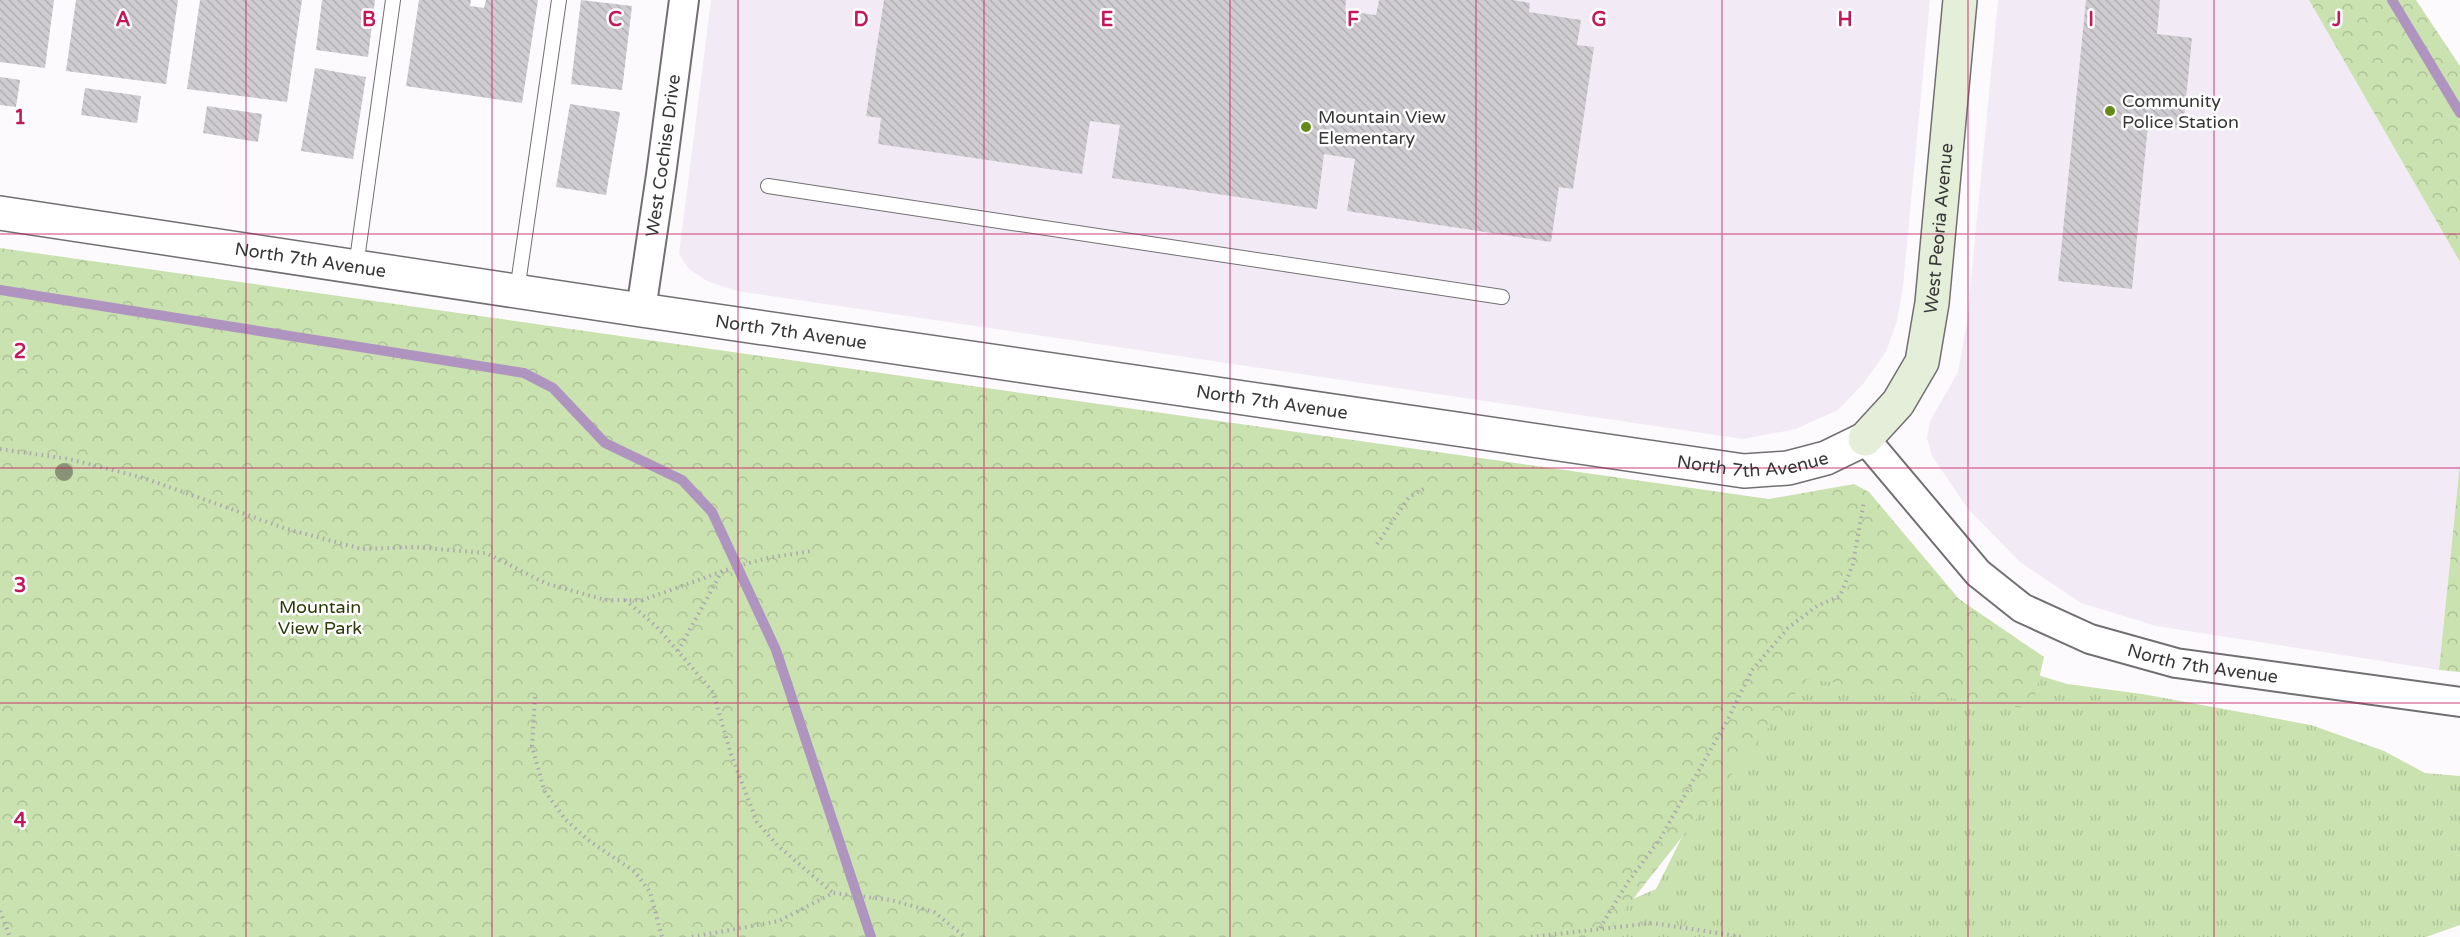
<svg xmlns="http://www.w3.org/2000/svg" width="2460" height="937" font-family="'Varela Round',sans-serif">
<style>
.built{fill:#f2ebf6}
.grass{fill:url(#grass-tufts);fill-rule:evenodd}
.forest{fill:url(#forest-crowns)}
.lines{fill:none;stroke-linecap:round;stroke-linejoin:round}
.stream{stroke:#af94bf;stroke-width:10}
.building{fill:url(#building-back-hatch)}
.service-casing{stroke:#726f73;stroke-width:16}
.minor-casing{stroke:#726f73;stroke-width:32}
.tertiary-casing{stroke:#726f73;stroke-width:36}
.secondary-casing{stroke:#726f73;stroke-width:36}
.path{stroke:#aba9ac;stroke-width:4;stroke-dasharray:1.5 4.5;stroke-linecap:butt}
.service{stroke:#fff;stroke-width:14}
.minor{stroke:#fff;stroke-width:28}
.tertiary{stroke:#fff;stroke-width:33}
.secondary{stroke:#e4eed8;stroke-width:33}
.tree{fill:#889276}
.grid{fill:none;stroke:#c2185b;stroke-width:1.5;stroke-opacity:0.55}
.poi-dot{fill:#648b18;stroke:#fff;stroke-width:2}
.labels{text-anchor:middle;stroke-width:5;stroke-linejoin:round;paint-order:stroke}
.poi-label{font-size:18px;fill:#383738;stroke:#fff;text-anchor:start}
.street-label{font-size:18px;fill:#383738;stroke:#fff}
.park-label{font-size:18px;fill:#293c07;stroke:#fff}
.grid-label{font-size:20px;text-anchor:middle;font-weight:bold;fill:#c2185b;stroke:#fff;stroke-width:5;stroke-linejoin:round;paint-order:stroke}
</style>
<defs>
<pattern id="grass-tufts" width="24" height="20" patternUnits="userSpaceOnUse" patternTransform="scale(1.5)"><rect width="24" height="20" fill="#cae1b0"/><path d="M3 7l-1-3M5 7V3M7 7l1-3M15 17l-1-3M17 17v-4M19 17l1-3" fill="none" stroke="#aec298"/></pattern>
<pattern id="forest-crowns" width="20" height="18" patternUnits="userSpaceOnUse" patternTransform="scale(1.5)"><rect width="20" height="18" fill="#cae1b0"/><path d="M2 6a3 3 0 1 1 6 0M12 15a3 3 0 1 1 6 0" fill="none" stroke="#aec298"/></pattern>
<pattern id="building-back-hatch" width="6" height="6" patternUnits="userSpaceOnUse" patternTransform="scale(1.5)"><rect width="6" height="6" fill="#cfccd1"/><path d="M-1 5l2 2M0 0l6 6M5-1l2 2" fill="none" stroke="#b2b0b4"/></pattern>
</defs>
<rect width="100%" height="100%" fill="#fdfafe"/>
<g class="built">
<path d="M711 0H1930L1903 287 1897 321 1886 352 1863 384 1838 410 1796 429 1743 439 737 291 707 281 689 269 679 254Z"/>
<path d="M1998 0H2309L2460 262V463L2439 670 2156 626 2081 603 2021 563 1968 509 1932 456 1927 438 1930 421 1958 372 1967 322Z"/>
</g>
<path class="grass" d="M0 301 1889 629 2067 684 2142 694 2311 725 2384 751 2425 773 2460 776V925L2426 937H1539ZM1738 725 1656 889 1612 908Z"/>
<g class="forest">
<path d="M2309 0H2416L2460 66V262Z"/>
<path d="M0 248 1769 499 1854 484 1869 492 1959 599 2044 657 2032 709 1807 679 1603 937H0Z"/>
<path d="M2460 463V672L2439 670Z"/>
</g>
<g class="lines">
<g class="stream">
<path d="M2392 0 2460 113"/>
<path d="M0 290 524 373 553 388 605 443 682 480 712 512 776 650 871 937"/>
</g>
</g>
<g class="building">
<path d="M0 0H54L45 68 0 62Z"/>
<path d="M76 0H178L166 84 66 71Z"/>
<path d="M200 0H302L287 102 187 89Z"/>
<path d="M322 0H375L368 57 316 50Z"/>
<path d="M419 0H471L470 6 484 8 486 0H538L522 103 406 86Z"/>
<path d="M581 0 632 6 622 90 571 84Z"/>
<path d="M884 0H1346L1345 11 1376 15 1379 0H1513L1530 3 1529 12 1581 20 1577 45 1594 47 1573 189 1559 187 1551 242 1347 211 1355 159 1324 154 1317 209 1112 178 1120 125 1090 121 1082 174 878 144 881 118 866 116Z"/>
<path d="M2086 0H2160L2157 34 2192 38 2183 129 2148 125 2132 289 2058 281Z"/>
<path d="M315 68 366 77 353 159 301 151Z"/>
<path d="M0 77 20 80 16 107 0 105Z"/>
<path d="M85 88 141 96 137 123 81 115Z"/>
<path d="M570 104 620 112 606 195 556 187Z"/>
<path d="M207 106 262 114 258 142 203 133Z"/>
</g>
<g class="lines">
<g class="service-casing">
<g id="service">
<path d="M768 186 1502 297"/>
<path d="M356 267 393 0"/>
<path d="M517 291 559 0"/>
</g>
</g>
<g class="minor-casing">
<g id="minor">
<path id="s1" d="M641 310 661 175 684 0"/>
<path id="s2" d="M1865 439 1978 573 2022 608 2090 639 2176 663 2460 702"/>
</g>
</g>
<g class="tertiary-casing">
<g id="tertiary">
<path id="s3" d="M0 213 641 310 1744 471 1788 468 1826 458 1865 439"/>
</g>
</g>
<g class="secondary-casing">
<g id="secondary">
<path id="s4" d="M1865 439 1898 403 1922 362 1932 303 1960 0"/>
</g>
</g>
<g class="path">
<path d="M0 449 69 459 144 478 287 529 362 549 414 547 486 553 545 583 605 600H643L737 566 768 558 812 551"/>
<path d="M1377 544 1409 497 1427 487"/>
<path d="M625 600 657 627 713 692 731 754 757 822 777 845 833 893"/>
<path d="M678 651 722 571"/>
<path d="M535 697 532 746 544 790 565 819 588 840 635 872 650 892 662 937"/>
<path d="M0 911 10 937"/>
<path d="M1600 928 1628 882 1660 839 1728 719 1752 670 1788 628 1817 606 1840 596 1853 564 1864 501"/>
<path d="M692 937 779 921 833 893 891 900 934 912 965 937"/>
<path d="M1531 937 1653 923 1743 937"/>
</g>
<use href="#service" class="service"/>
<use href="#minor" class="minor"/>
<use href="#tertiary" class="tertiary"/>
<use href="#secondary" class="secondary"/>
</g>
<circle class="tree" cx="64" cy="472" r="9"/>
<path class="grid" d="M246 0V937M492 0V937M738 0V937M984 0V937M1230 0V937M1476 0V937M1722 0V937M1968 0V937M2214 0V937M0 234H2460M0 468H2460M0 703H2460"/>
<g class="poi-dot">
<circle cx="2110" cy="111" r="6"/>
<circle cx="1306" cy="127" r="6"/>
</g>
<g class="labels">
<g class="poi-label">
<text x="2122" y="107">Community<tspan x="2122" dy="21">Police Station</tspan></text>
<text x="1318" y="123">Mountain View<tspan x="1318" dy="21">Elementary</tspan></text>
</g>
<g class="street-label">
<text dy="6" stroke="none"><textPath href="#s1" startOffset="156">West Cochise Drive</textPath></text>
<text dy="6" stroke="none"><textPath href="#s4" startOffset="231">West Peoria Avenue</textPath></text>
<text dy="6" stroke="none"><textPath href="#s3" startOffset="314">North 7th Avenue</textPath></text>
<text dy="6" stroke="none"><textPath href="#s3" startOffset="800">North 7th Avenue</textPath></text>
<text dy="6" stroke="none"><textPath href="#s3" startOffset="1286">North 7th Avenue</textPath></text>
<text dy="6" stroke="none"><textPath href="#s3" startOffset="1772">North 7th Avenue</textPath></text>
<text dy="6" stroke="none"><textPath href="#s2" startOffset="422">North 7th Avenue</textPath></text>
</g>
<g class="park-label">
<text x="320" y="613">Mountain<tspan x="320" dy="21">View Park</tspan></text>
</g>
</g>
<g class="grid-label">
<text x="123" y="26">A</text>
<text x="369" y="26">B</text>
<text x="615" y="26">C</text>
<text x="861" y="26">D</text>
<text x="1107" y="26">E</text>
<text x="1353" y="26">F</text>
<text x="1599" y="26">G</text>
<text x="1845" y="26">H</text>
<text x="2091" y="26">I</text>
<text x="2337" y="26">J</text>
<text x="20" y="124">1</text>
<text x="20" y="358">2</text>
<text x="20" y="592">3</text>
<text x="20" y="827">4</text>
</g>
</svg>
